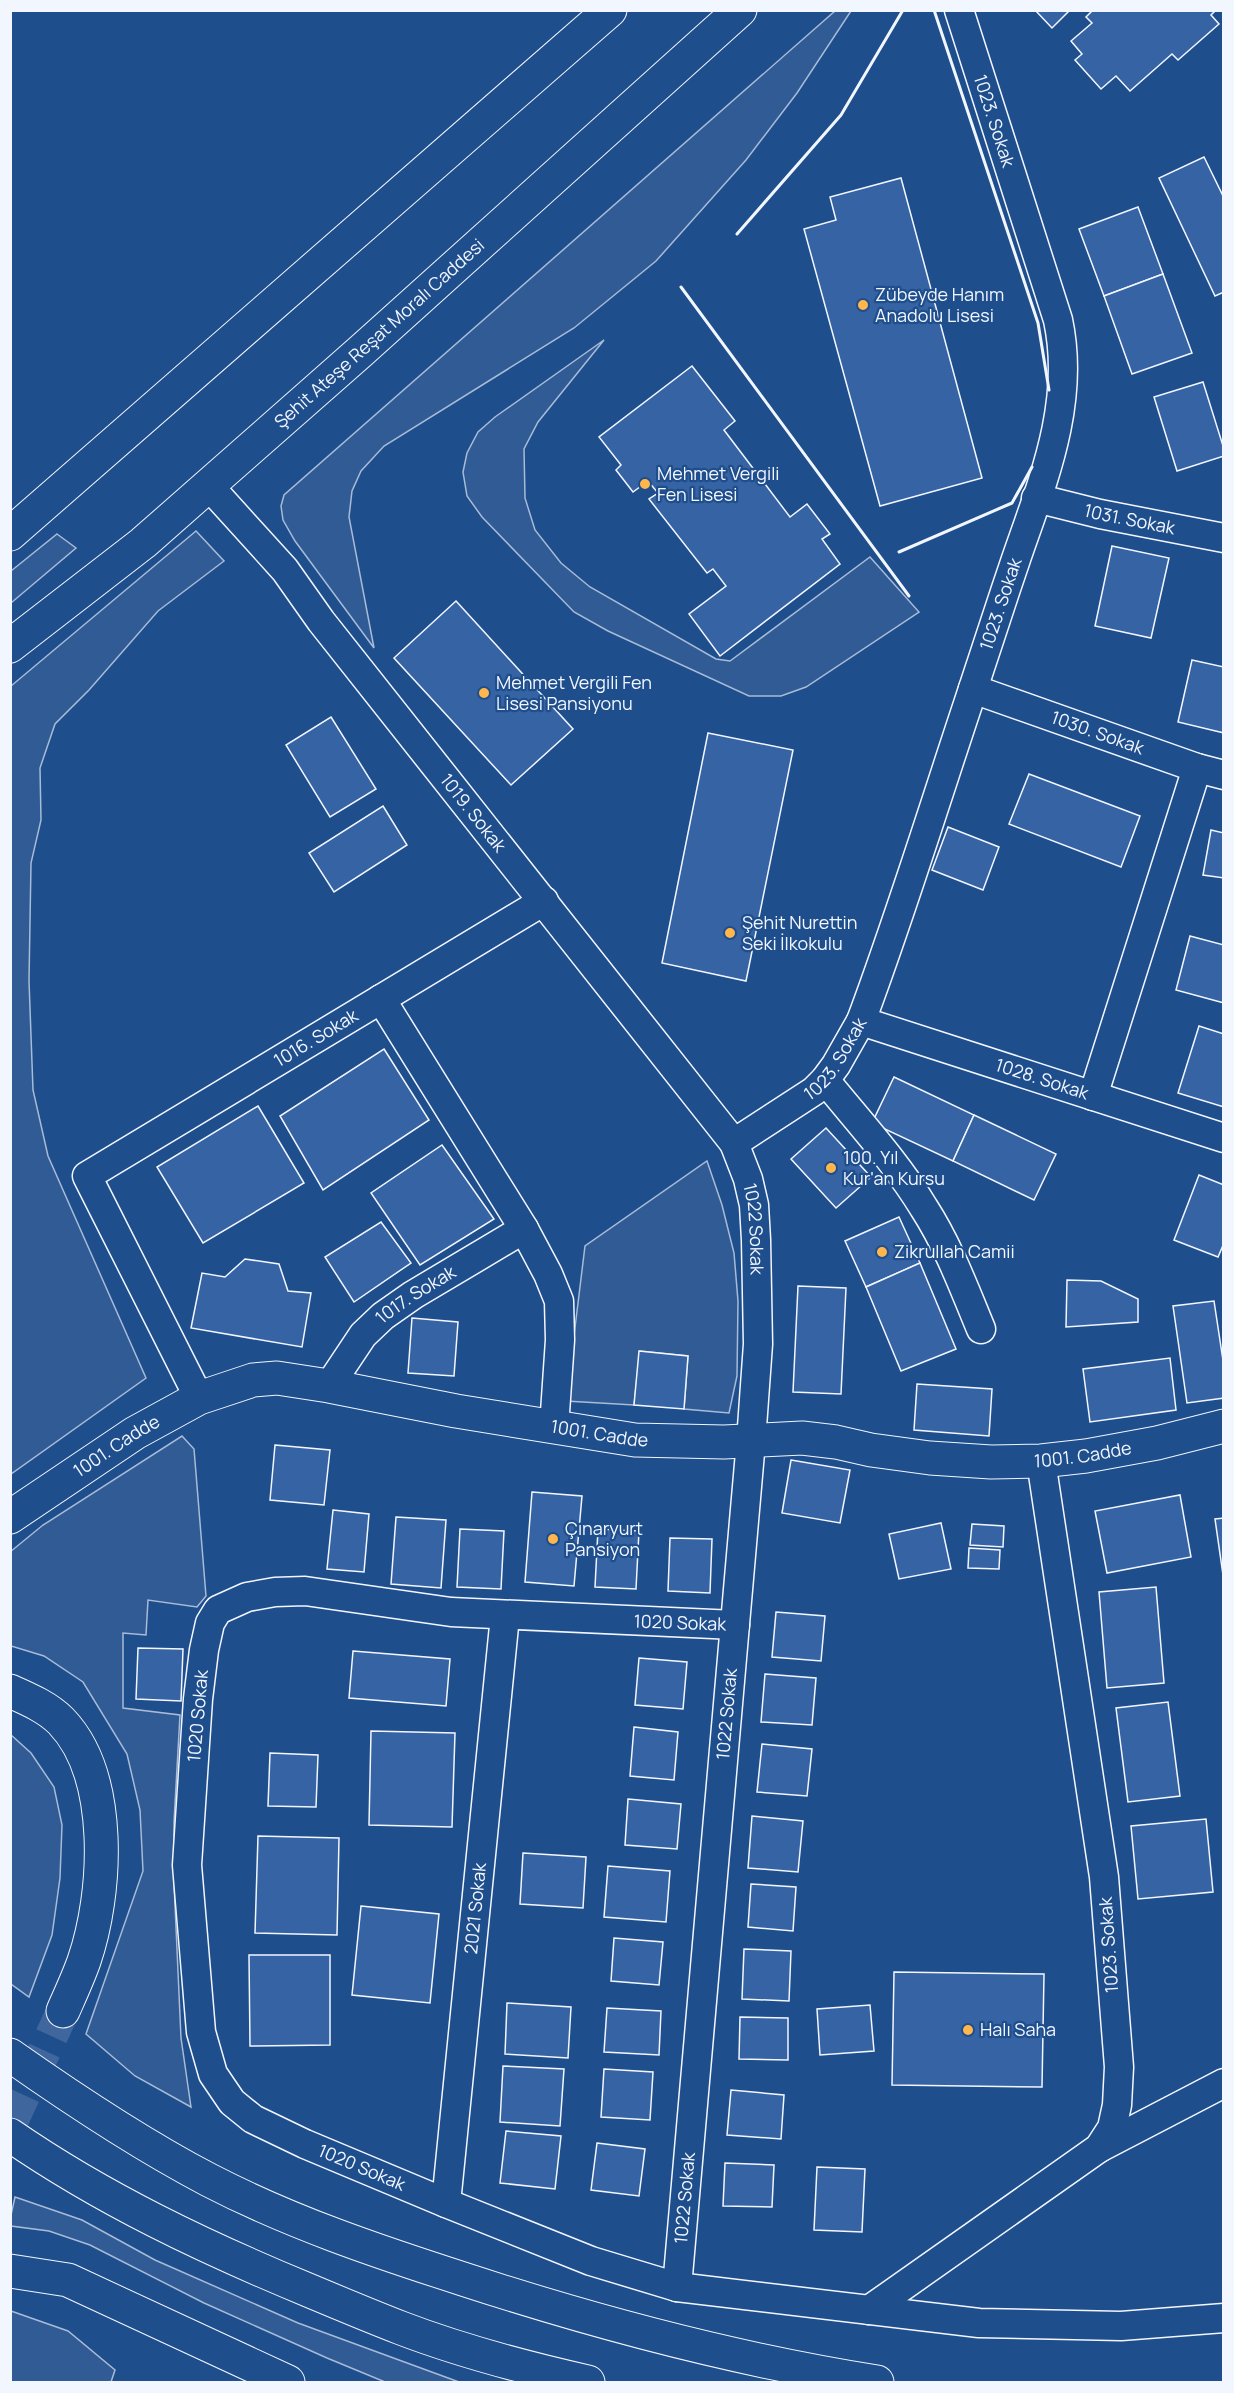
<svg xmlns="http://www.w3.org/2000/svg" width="1234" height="2393" font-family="Manrope,sans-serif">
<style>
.built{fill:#305b95;stroke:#a8bbd7;stroke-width:1.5}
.building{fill:#3563a3;stroke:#f2f6ff;stroke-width:1.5}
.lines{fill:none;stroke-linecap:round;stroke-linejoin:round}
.secondary-tunnel{stroke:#3f679d;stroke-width:33;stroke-dasharray:33 16;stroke-linecap:butt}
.minor-casing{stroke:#f2f6ff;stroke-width:31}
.secondary-casing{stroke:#f2f6ff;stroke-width:35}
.trunk-casing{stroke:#f2f6ff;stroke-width:35}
.minor{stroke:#1f4e8c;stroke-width:28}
.secondary{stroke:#1f4e8c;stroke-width:33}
.trunk{stroke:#1f4e8c;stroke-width:33}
.wall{stroke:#f2f6ff;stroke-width:3}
.poi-dot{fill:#ffb74d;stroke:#1f4e8c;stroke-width:2}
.labels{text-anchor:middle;stroke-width:4.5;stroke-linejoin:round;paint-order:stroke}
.street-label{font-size:18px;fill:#f2f6ff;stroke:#1f4e8c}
.poi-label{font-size:18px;fill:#f2f6ff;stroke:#1f4e8c;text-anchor:start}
</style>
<rect width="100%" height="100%" fill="#1f4e8c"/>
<g class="built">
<path d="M835 11H851L797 93 746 160 656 261 574 328 384 446 361 471 352 491 349 517 374 648 295 541 283 520 281 506 284 495Z"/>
<path d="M604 340 538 422 524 449 525 498 535 530 561 563 590 587 716 659 730 661 870 557 919 612 806 687 781 696H749L608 631 574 612 482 517 467 496 463 472 467 453 478 432 495 417Z"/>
<path d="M196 531 224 561 158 611 89 690 55 724 40 768 41 820 31 863 29 981 33 1090 48 1156 146 1378 11 1474V686Z"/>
<path d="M57 534 76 548 11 603V571Z"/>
<path d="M707 1161 722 1205 734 1253 738 1301 737 1376 729 1413 684 1409 688 1356 640 1351 634 1405 566 1401 585 1246Z"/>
<path d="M182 1436 194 1449 206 1596 197 1607 148 1600 146 1635 123 1633V1708L180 1715 174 1822V1883L181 2038 191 2107 135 2076 86 2034 143 1871 140 1810 127 1754 83 1682 44 1656 11 1646 10 1552 43 1525Z"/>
<path d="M10 1734 31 1753 54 1787 62 1825 60 1878 52 1935 29 1997 11 1984Z"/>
<path d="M15 2197 82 2220 155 2260 298 2323 459 2382H385L327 2358 204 2303 90 2245 49 2231 11 2226V2215Z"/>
<path d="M11 2311 68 2331 115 2370 111 2382H11Z"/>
</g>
<g class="building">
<path d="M1035 10H1070L1052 28Z"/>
<path d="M1093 10H1216L1211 15 1219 24 1178 60 1172 54 1130 91 1116 76 1101 89 1075 60 1082 54 1071 41 1092 23 1086 17Z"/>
<path d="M1204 157 1224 198V292L1215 296 1159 178Z"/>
<path d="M901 178 982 478 880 506 804 229 836 220 830 197Z"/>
<path d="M1138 207 1163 274 1104 296 1079 229Z"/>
<path d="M1163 274 1192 353 1132 374 1104 296Z"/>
<path d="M692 366 735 421 724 430 790 517 807 504 830 534 822 539 840 564 720 656 689 614 726 586 713 569 707 573 649 499 658 493 648 481 633 492 616 470 621 465 599 437Z"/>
<path d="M1203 382 1224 449V456L1177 471 1154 397Z"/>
<path d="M1112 546 1169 558 1151 638 1095 626Z"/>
<path d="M456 601 573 729 511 785 394 658Z"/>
<path d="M1192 660 1224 667V733L1178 722Z"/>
<path d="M331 717 376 789 330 817 286 745Z"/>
<path d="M708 733 793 750 746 981 662 963Z"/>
<path d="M1029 774 1140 816 1121 867 1009 824Z"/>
<path d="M383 806 407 845 334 892 309 853Z"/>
<path d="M948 827 999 847 983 890 932 870Z"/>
<path d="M1211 830 1224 833V878L1203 875Z"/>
<path d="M1190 936 1224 945V1003L1176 990Z"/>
<path d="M1199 1026 1224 1034V1107L1178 1093Z"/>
<path d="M384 1049 429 1120 323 1190 280 1116Z"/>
<path d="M894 1077 974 1115 953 1161 872 1123Z"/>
<path d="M258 1106 304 1183 203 1243 157 1167Z"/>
<path d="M974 1115 1056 1154 1034 1200 953 1161Z"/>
<path d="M826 1128 871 1177 836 1208 791 1159Z"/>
<path d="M442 1145 494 1219 420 1265 371 1193Z"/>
<path d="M1199 1175 1224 1185V1243L1218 1257 1174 1240Z"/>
<path d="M899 1217 920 1263 866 1287 845 1241Z"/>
<path d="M381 1222 411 1263 354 1302 325 1257Z"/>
<path d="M245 1259 279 1264 288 1291 311 1293 302 1347 191 1328 202 1273 225 1277Z"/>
<path d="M920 1263 956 1349 901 1371 866 1287Z"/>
<path d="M1067 1280 1101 1281 1138 1299V1322L1066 1327Z"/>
<path d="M798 1286 846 1288 841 1394 793 1392Z"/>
<path d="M1214 1301 1224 1367V1398L1187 1403 1173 1306Z"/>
<path d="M412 1318 458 1322 454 1376 408 1373Z"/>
<path d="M639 1351 688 1356 684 1409 634 1405Z"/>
<path d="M1170 1358 1176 1410 1090 1422 1083 1369Z"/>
<path d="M917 1384 992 1389 989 1436 914 1430Z"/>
<path d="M275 1445 330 1450 324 1505 270 1500Z"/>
<path d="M791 1460 850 1470 840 1523 782 1513Z"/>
<path d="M532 1492 582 1496 574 1586 525 1582Z"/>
<path d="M1180 1495 1191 1557 1107 1573 1095 1511Z"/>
<path d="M333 1510 369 1514 364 1572 327 1569Z"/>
<path d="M396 1517 446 1520 441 1588 391 1584Z"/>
<path d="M1224 1518V1582L1215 1519Z"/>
<path d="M941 1523 951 1569 899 1579 889 1534Z"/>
<path d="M972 1524 1004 1526 1003 1547 970 1545Z"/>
<path d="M460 1529 504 1531 501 1589 457 1587Z"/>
<path d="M598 1529 639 1531 636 1589 595 1587Z"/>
<path d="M670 1538 712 1539 710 1593 668 1591Z"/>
<path d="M969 1548 1000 1550 999 1569 968 1568Z"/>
<path d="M1156 1587 1164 1683 1107 1688 1099 1592Z"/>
<path d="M776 1612 825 1616 821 1661 772 1657Z"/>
<path d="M138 1648 183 1649 181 1701 136 1699Z"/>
<path d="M353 1651 450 1659 446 1706 349 1698Z"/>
<path d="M639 1658 687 1662 683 1709 635 1705Z"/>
<path d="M765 1674 816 1678 812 1725 761 1722Z"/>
<path d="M1168 1702 1180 1796 1128 1802 1116 1708Z"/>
<path d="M634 1727 678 1732 674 1780 630 1776Z"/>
<path d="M371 1731 455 1733 452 1827 369 1825Z"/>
<path d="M762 1744 812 1749 807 1796 757 1792Z"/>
<path d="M270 1753 318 1755 316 1807 268 1806Z"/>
<path d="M628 1799 681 1804 677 1849 625 1845Z"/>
<path d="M752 1816 803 1821 798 1872 748 1868Z"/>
<path d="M1206 1819 1213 1892 1138 1899 1131 1826Z"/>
<path d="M258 1836 339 1838 337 1935 255 1933Z"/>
<path d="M523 1853 586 1857 583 1908 520 1904Z"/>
<path d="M608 1866 670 1871 666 1922 604 1917Z"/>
<path d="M751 1884 796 1887 793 1931 748 1927Z"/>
<path d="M361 1906 439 1914 430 2003 352 1995Z"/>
<path d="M614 1938 663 1942 659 1985 611 1981Z"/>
<path d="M744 1949 791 1951 789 2001 742 1999Z"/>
<path d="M249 1955H330V2045L250 2046Z"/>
<path d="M894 1972 1044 1974 1042 2087 892 2085Z"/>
<path d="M507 2003 571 2007 568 2058 505 2054Z"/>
<path d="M870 2005 874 2051 820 2055 817 2009Z"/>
<path d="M607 2008 661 2011 659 2055 604 2052Z"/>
<path d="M740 2017 788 2018V2060L739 2059Z"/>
<path d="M503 2066 564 2069 560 2126 500 2122Z"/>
<path d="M604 2069 653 2072 650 2120 601 2117Z"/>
<path d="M731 2090 784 2095 781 2139 727 2135Z"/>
<path d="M506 2131 561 2136 555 2189 500 2183Z"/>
<path d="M597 2143 645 2149 639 2196 591 2190Z"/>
<path d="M725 2163 774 2165 772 2207 723 2206Z"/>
<path d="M817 2167 865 2169 862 2232 814 2230Z"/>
</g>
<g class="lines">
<path class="secondary-tunnel" d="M10 2125 63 2011"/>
<g class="minor-casing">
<g id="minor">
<path id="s1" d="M208 485 285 570 321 621 734 1143 748 1179 754 1205 756 1240 758 1344 751 1441 677 2287"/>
<path id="s2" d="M1036 498 1100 514 1224 538"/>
<path id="s3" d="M973 689 1197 768 1224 775"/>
<path d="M381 999 524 1229 548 1274 559 1301 560 1340 554 1427"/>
<path id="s4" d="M861 1021 1224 1138"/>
<path d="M825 1080C859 1122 896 1162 924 1208 948 1245 964 1288 981 1329"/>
<path d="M1093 1096 1197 768"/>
<path id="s5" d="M734 1143 814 1091 825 1080 836 1065 861 1021C900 917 933 809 968 704 984 656 999 609 1015 562 1042 483 1076 404 1058 320L959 10"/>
<path id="s6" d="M329 1386 363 1335 383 1316 413 1295 524 1229"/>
<path id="s7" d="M199 1398 87 1176 544 901"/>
<path id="s8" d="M735 1625 451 1612 305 1591 275 1592 247 1597 218 1610 210 1623 204 1650 198 1699 187 1865 201 2032 213 2074 232 2102 253 2119 305 2144 446 2203 591 2261 677 2287 979 2323 1121 2326 1224 2318"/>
<path d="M1099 2148 1224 2083"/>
<path id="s9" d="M446 2203 505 1616"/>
<path d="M869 2310 1099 2148 1112 2128 1117 2105 1119 2067 1104 1877 1041 1461"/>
</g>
</g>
<g class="secondary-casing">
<g id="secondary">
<path d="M10 534 610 10"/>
<path id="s10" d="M10 646 143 543 361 351 740 10"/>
<path id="s11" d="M10 1517 135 1433 199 1398 253 1380 277 1378 329 1386 456 1411 635 1440 724 1442 802 1438 836 1442 871 1450 930 1458 991 1462 1041 1461 1086 1456 1157 1443 1224 1426"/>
<path d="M10 1691C28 1699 47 1707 61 1721 114 1776 107 1894 84 1961 78 1978 70 1995 63 2011"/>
</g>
</g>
<g class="trunk-casing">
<g id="trunk">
<path d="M10 2055C74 2100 140 2144 209 2180 290 2222 376 2251 463 2279 598 2323 737 2360 877 2382"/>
<path d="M10 2135C103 2199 204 2247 308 2290 339 2303 370 2316 401 2328 461 2351 526 2368 588 2382"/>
<path d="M10 2271 68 2280 288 2382"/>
</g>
</g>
<use href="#minor" class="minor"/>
<use href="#secondary" class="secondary"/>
<use href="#trunk" class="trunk"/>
<g class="wall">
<path d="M934 10 1038 323 1049 390"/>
<path d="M737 234 841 115 903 10"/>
<path d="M681 287 909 596"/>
<path d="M899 552 1012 503 1032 467"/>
</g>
</g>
<g class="poi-dot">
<circle cx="863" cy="305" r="6"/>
<circle cx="645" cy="484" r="6"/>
<circle cx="484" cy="693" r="6"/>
<circle cx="730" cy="933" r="6"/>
<circle cx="831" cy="1168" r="6"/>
<circle cx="882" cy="1252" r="6"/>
<circle cx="553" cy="1539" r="6"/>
<circle cx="968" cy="2030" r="6"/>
</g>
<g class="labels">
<g class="street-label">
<text transform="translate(994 121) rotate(72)" y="6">1023. Sokak</text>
<text dy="6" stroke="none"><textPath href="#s10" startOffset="484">Şehit Ateşe Reşat Moralı Caddesi</textPath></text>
<text dy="6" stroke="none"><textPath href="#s2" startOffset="96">1031. Sokak</textPath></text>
<text dy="6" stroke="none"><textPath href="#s5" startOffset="620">1023. Sokak</textPath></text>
<text dy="6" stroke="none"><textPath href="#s3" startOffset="132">1030. Sokak</textPath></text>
<text dy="6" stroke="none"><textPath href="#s1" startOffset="422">1019. Sokak</textPath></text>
<text dy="6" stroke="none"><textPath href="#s7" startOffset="516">1016. Sokak</textPath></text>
<text dy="6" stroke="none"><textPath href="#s5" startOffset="134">1023. Sokak</textPath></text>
<text dy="6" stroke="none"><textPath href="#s4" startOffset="190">1028. Sokak</textPath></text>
<text dy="6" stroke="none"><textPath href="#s1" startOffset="932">1022 Sokak</textPath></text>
<text dy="6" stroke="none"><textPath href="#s6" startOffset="128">1017. Sokak</textPath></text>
<text dy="6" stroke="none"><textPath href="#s11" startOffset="632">1001. Cadde</textPath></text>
<text dy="6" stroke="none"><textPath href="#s11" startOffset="128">1001. Cadde</textPath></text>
<text dy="6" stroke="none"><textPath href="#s11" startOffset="1118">1001. Cadde</textPath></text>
<text transform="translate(680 1623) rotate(2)" y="6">1020 Sokak</text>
<text transform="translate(727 1714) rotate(-85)" y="6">1022 Sokak</text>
<text transform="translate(198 1716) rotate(-85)" y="6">1020 Sokak</text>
<text dy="6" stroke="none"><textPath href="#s9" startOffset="296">2021 Sokak</textPath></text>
<text transform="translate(1109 1945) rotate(-94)" y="6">1023. Sokak</text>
<text dy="6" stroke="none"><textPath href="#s8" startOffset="1172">1020 Sokak</textPath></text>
<text transform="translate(685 2198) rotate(-85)" y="6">1022 Sokak</text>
</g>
<g class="poi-label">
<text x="875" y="301">Zübeyde Hanım<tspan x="875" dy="21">Anadolu Lisesi</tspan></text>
<text x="657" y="480">Mehmet Vergili<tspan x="657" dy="21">Fen Lisesi</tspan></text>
<text x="496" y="689">Mehmet Vergili Fen<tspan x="496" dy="21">Lisesi Pansiyonu</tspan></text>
<text x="742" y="929">Şehit Nurettin<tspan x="742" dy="21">Seki İlkokulu</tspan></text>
<text x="843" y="1164">100. Yıl<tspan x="843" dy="21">Kur'an Kursu</tspan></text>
<text x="894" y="1258">Zikrullah Camii</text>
<text x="565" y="1535">Çınaryurt<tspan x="565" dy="21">Pansiyon</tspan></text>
<text x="980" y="2036">Halı Saha</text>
</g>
</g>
<rect width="1234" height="2393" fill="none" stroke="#f2f6ff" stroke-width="24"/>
</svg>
